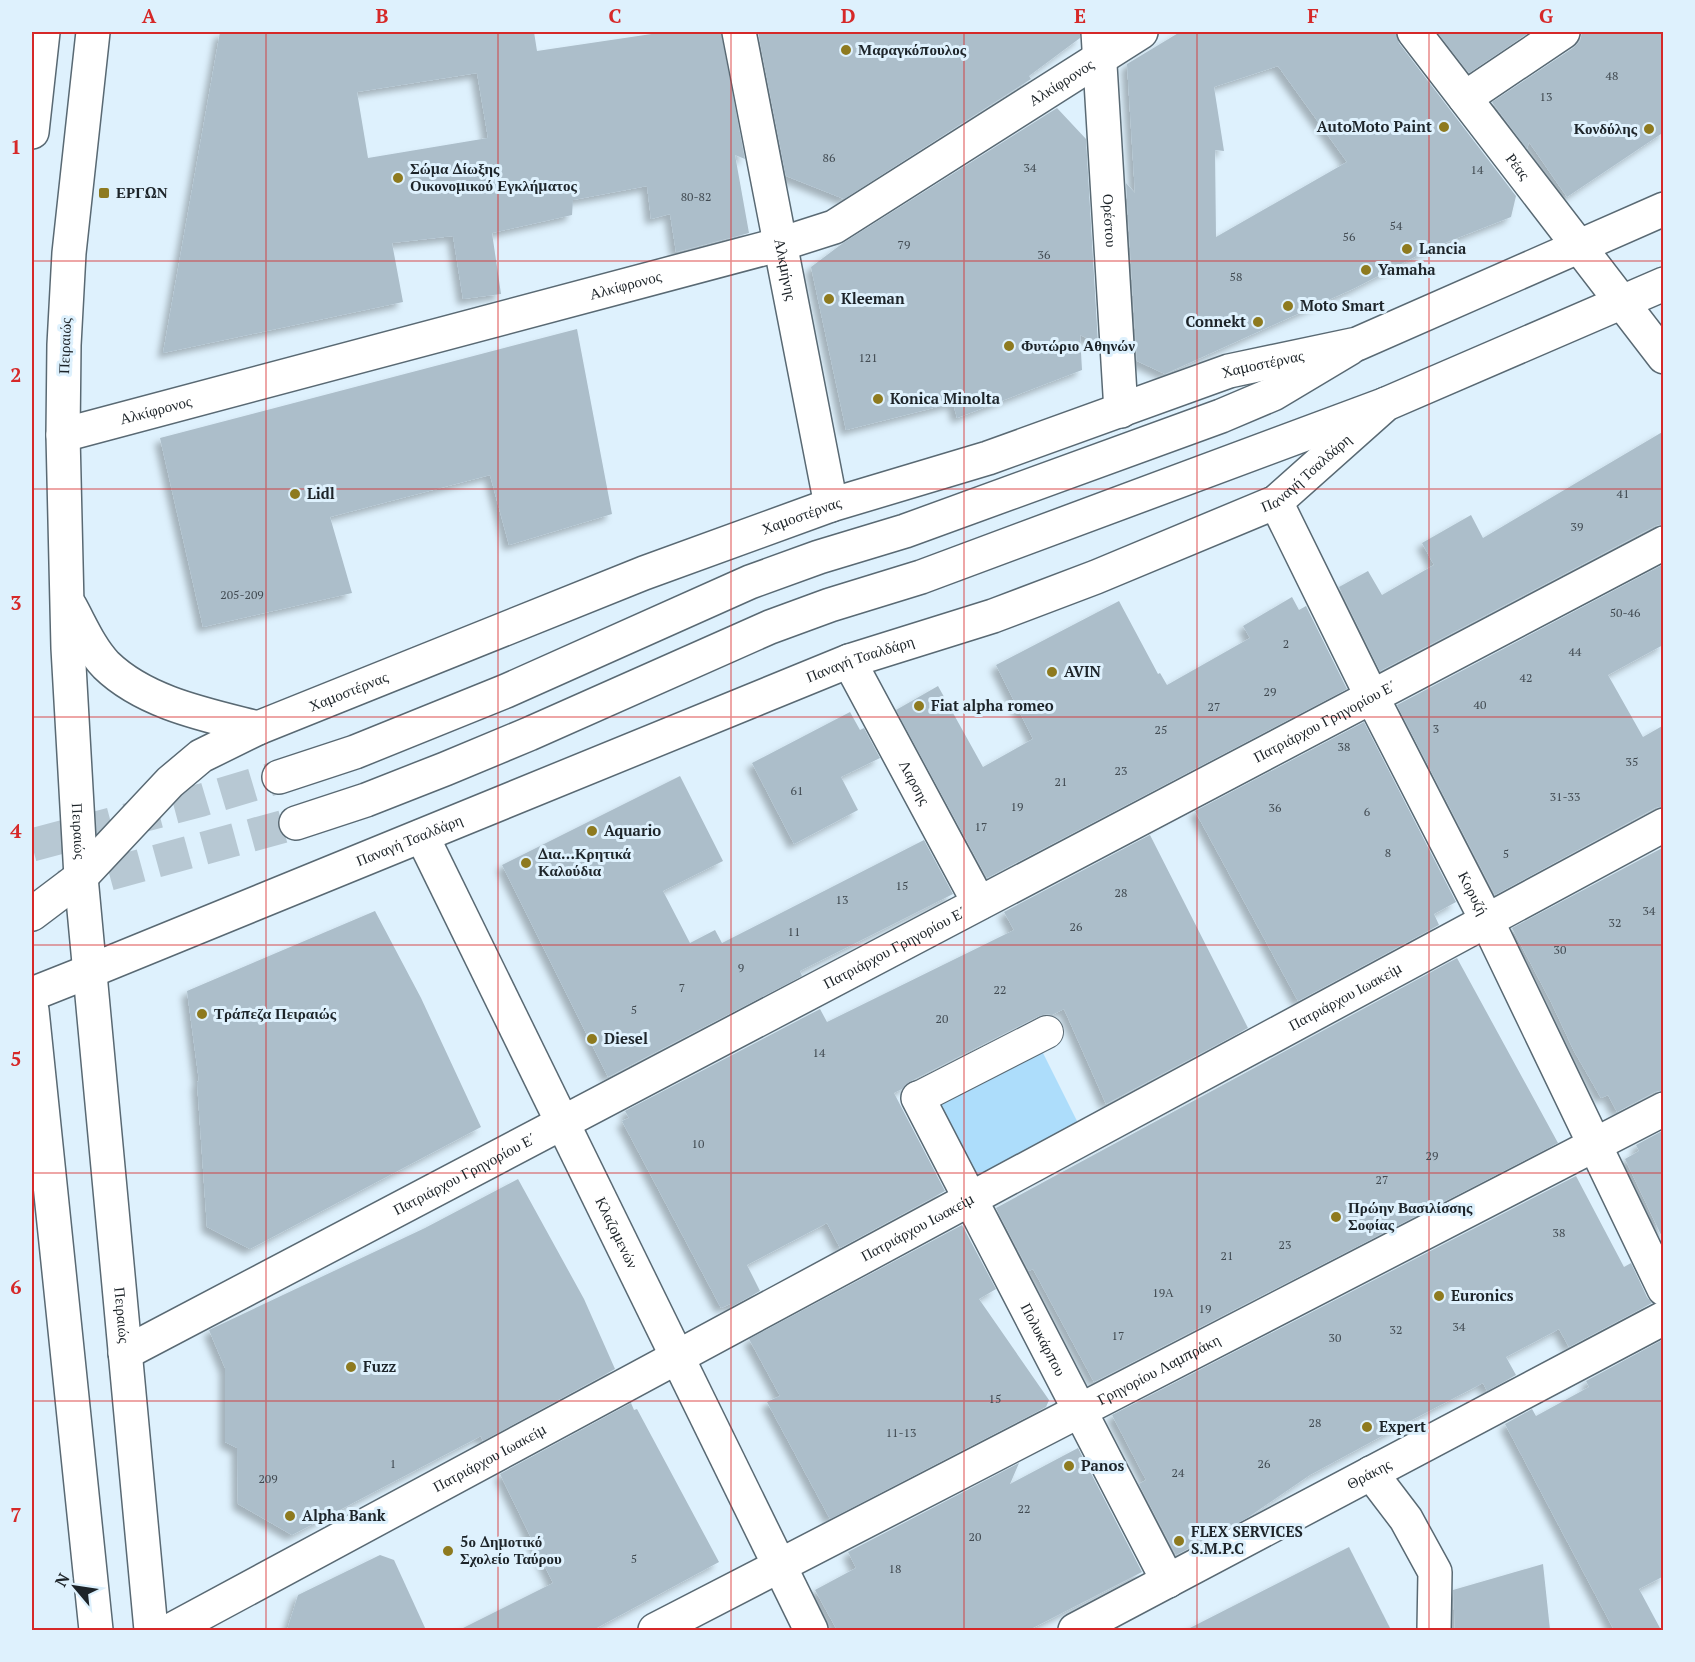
<svg xmlns="http://www.w3.org/2000/svg" width="1695" height="1662" font-family="'PT Serif',serif">
<style>
.green{fill:#adddfb}
.building{fill:#acbeca;fill-rule:evenodd;filter:url(#shadow)}
.lines{fill:none;stroke-linecap:round;stroke-linejoin:round}
.secondary-tunnel{stroke:#b7c8d3;stroke-width:33;stroke-dasharray:33 16;stroke-linecap:butt}
.pedestrian-casing{stroke:#596973;stroke-width:34}
.minor-casing{stroke:#596973;stroke-width:36}
.tertiary-casing{stroke:#596973;stroke-width:36}
.secondary-casing{stroke:#596973;stroke-width:36}
.primary-casing{stroke:#596973;stroke-width:36}
.pedestrian{stroke:#fff;stroke-width:32}
.minor{stroke:#fff;stroke-width:33}
.tertiary{stroke:#fff;stroke-width:33}
.secondary{stroke:#fff;stroke-width:33}
.primary{stroke:#fff;stroke-width:33}
.grid{fill:none;stroke:#d62828;stroke-width:1.5;stroke-opacity:0.55}
.poi-dot{fill:#8e7a1f;stroke:#def1fd;stroke-width:2}
.labels{text-anchor:middle;stroke-width:6;stroke-linejoin:round;paint-order:stroke}
.number-label{font-size:12px;fill:#414a51}
.poi-label{font-size:15px;font-weight:bold;fill:#1d2429;stroke:#def1fd;text-anchor:start}
.street-label{font-size:15px;fill:#1d2429;stroke:#def1fd}
.neatline{fill:none;stroke:#d62828;stroke-width:2}
.grid-label{font-size:20px;text-anchor:middle;font-weight:bold;fill:#d62828}
</style>
<defs>
<filter id="shadow"><feDropShadow dx="-5.5" dy="5.5" stdDeviation="3" flood-color="#0004"/></filter>
</defs>
<rect width="100%" height="100%" fill="#def1fd"/>
<path class="green" d="M1039 1045 1079 1125 973 1178 933 1099Z"/>
<g class="building">
<path d="M220 32H534L537 51 665 32H721L745 159 735 155 749 233 676 252 670 214 651 219 647 186 573 200 572 215 492 233 501 294 463 299 453 236 392 243 403 302 163 353ZM477 73 488 138 368 158 357 92Z"/>
<path d="M758 32H1080V38L1029 76 1031 79 844 199 786 176Z"/>
<path d="M1180 32H1396L1399 43 1516 196 1511 217 1432 248 1355 288 1165 374 1137 361 1126 183 1135 193 1127 64ZM1278 66 1347 162 1216 237 1215 150 1224 151 1214 87Z"/>
<path d="M1437 32H1530L1469 73Z"/>
<path d="M1582 32H1664V132L1567 197 1529 142 1527 149 1492 102 1573 48 1580 41Z"/>
<path d="M1057 108 1086 139 1098 343 1080 335 1082 370 957 418 953 403 846 430 811 267 843 243Z"/>
<path d="M577 329 612 514 509 545 490 475 330 517 352 593 203 627 160 438Z"/>
<path d="M1664 431V524L1655 526 1380 671 1339 587 1368 571 1382 595 1434 565 1422 543 1471 515 1483 538Z"/>
<path d="M1664 564 1663 645 1608 675 1643 737 1664 725V806L1655 808 1495 895 1397 705Z"/>
<path d="M1292 597 1299 610 1306 606 1347 689 987 878 896 710 938 686 983 767 1033 739 996 665 1119 601 1158 674 1160 673 1167 685 1250 638 1243 626Z"/>
<path d="M850 712 860 730 864 728 880 758 841 777 858 810 794 844 752 763Z"/>
<path d="M1364 722 1456 902 1434 914 1439 925 1298 1001 1195 811 1150 835 1248 1028 1106 1104 1064 1009 1052 1015 1047 1014 1039 1016 909 1082 902 1089 894 1093 945 1191 840 1248 827 1223 747 1265 760 1291 731 1307 730 1304 721 1308 622 1121 629 1118 625 1111 820 1009 827 1022 1014 930 1004 912Z"/>
<path d="M680 776 723 861 663 891 690 943 715 930 722 943 924 840 953 894 800 971 802 976 608 1077 502 865Z"/>
<path d="M1664 847V1090L1655 1092 1617 1112 1608 1095 1601 1098 1574 1051 1551 1002 1512 928Z"/>
<path d="M375 911 421 998 481 1127 250 1249 207 1227 197 1082 199 1081 187 991Z"/>
<path d="M1457 958 1558 1143 1094 1382 1033 1269 1029 1271 996 1208Z"/>
<path d="M1664 1130V1241L1625 1159 1639 1151 1636 1145Z"/>
<path d="M1576 1176 1624 1267 1631 1263 1647 1297 1652 1303 1569 1347 1559 1329 1506 1357 1516 1375 1487 1391 1483 1383 1410 1421 1310 1475 1247 1518 1176 1555 1139 1484 1146 1480 1112 1415Z"/>
<path d="M518 1179 584 1299 615 1369 483 1441 481 1436 292 1535 238 1504 237 1448 225 1442V1368L209 1330 425 1228Z"/>
<path d="M962 1225 996 1289 979 1299 1049 1400 1046 1407 830 1519 767 1402 780 1396 749 1339Z"/>
<path d="M1664 1339V1576L1639 1589 1661 1630H1614L1505 1424 1532 1409 1536 1416 1589 1387 1586 1381Z"/>
<path d="M631 1403 634 1410 637 1409 719 1562 593 1630H459L553 1583 500 1474Z"/>
<path d="M1078 1448 1142 1572 1029 1630H837L815 1590 856 1568 848 1552 1019 1463 1010 1484Z"/>
<path d="M1349 1547 1391 1630H1186Z"/>
<path d="M380 1555 394 1560 426 1630H287L298 1595Z"/>
<path d="M1543 1564 1550 1630H1455L1453 1590Z"/>
</g>
<g class="lines">
<g class="secondary-tunnel">
<path d="M32 845 202 800 279 777"/>
<path d="M62 887 296 823"/>
</g>
<g class="pedestrian-casing">
<path id="pedestrian" d="M918 1098 1047 1032"/>
</g>
<g class="minor-casing">
<g id="minor">
<path id="s1" d="M739 32 831 505"/>
<path id="s2" d="M1098 32 1121 411"/>
<path id="s3" d="M1414 32 1664 357"/>
<path d="M1465 98 1563 32"/>
<path id="s4" d="M63 435 781 244 834 227 1141 32"/>
<path id="s5" d="M1276 502 1372 697 1487 921 1664 1289"/>
<path id="s6" d="M849 661 979 903"/>
<path id="s7" d="M422 836 811 1630"/>
<path id="s8" d="M918 1098 1168 1581"/>
<path id="s9" d="M125 1353 1664 543"/>
<path d="M1371 1473 1406 1519 1435 1572 1434 1630"/>
<path id="s10" d="M171 1630 1664 825"/>
<path id="s11" d="M655 1630 1664 1109"/>
<path id="s12" d="M1075 1630 1664 1318"/>
</g>
</g>
<g class="tertiary-casing">
<path id="tertiary" d="M32 994 90 971"/>
</g>
<g class="secondary-casing">
<g id="secondary">
<path d="M279 777 355 752 506 691 750 582 819 557 905 531 1221 416 1273 394 1350 348"/>
<path d="M296 823 366 800 445 769 529 734 770 627 830 605 921 577 1386 404"/>
</g>
</g>
<g class="primary-casing">
<g id="primary">
<path id="s13" d="M93 32 69 253 64 345 63 435 68 648 81 877 151 1630"/>
<path d="M32 132 43 32"/>
<path d="M70 606C81 626 90 648 106 665 145 703 207 715 258 728"/>
<path id="s14" d="M32 914 81 877 170 782 201 756 258 728 644 573 831 505 988 458 1229 371 1357 344 1664 209"/>
<path id="s15" d="M90 971 849 661 993 616 1096 577 1276 502 1386 404 1664 284"/>
<path d="M32 1010 96 1630"/>
</g>
</g>
<use href="#pedestrian" class="pedestrian"/>
<use href="#minor" class="minor"/>
<use href="#tertiary" class="tertiary"/>
<use href="#secondary" class="secondary"/>
<use href="#primary" class="primary"/>
</g>
<path class="grid" d="M266 32V1630M498 32V1630M731 32V1630M964 32V1630M1197 32V1630M1429 32V1630M32 261H1664M32 489H1664M32 717H1664M32 945H1664M32 1173H1664M32 1401H1664"/>
<g class="poi-dot">
<circle cx="846" cy="50" r="6"/>
<circle cx="1444" cy="127" r="6"/>
<circle cx="1649" cy="129" r="6"/>
<circle cx="398" cy="178" r="6"/>
<rect x="98" y="187" width="12" height="12" rx="3"/>
<circle cx="1407" cy="249" r="6"/>
<circle cx="1366" cy="270" r="6"/>
<circle cx="829" cy="299" r="6"/>
<circle cx="1288" cy="306" r="6"/>
<circle cx="1258" cy="322" r="6"/>
<circle cx="1009" cy="346" r="6"/>
<circle cx="878" cy="399" r="6"/>
<circle cx="295" cy="494" r="6"/>
<circle cx="1052" cy="672" r="6"/>
<circle cx="919" cy="706" r="6"/>
<circle cx="592" cy="831" r="6"/>
<circle cx="526" cy="863" r="6"/>
<circle cx="202" cy="1014" r="6"/>
<circle cx="592" cy="1039" r="6"/>
<circle cx="1336" cy="1217" r="6"/>
<circle cx="1439" cy="1296" r="6"/>
<circle cx="351" cy="1367" r="6"/>
<circle cx="1367" cy="1427" r="6"/>
<circle cx="1069" cy="1466" r="6"/>
<circle cx="290" cy="1516" r="6"/>
<circle cx="1179" cy="1541" r="6"/>
<circle cx="448" cy="1551" r="6"/>
</g>
<g class="labels">
<g class="number-label">
<text x="1612" y="80">48</text>
<text x="1546" y="101">13</text>
<text x="829" y="162">86</text>
<text x="1030" y="172">34</text>
<text x="1477" y="174">14</text>
<text x="696" y="201">80-82</text>
<text x="1396" y="230">54</text>
<text x="1349" y="241">56</text>
<text x="904" y="249">79</text>
<text x="1044" y="259">36</text>
<text x="1236" y="281">58</text>
<text x="868" y="362">121</text>
<text x="1623" y="498">41</text>
<text x="1577" y="531">39</text>
<text x="242" y="599">205-209</text>
<text x="1625" y="617">50-46</text>
<text x="1286" y="648">2</text>
<text x="1575" y="656">44</text>
<text x="1526" y="682">42</text>
<text x="1270" y="696">29</text>
<text x="1480" y="709">40</text>
<text x="1214" y="711">27</text>
<text x="1436" y="733">3</text>
<text x="1161" y="734">25</text>
<text x="1344" y="751">38</text>
<text x="1632" y="766">35</text>
<text x="1121" y="775">23</text>
<text x="1061" y="786">21</text>
<text x="797" y="795">61</text>
<text x="1565" y="801">31-33</text>
<text x="1017" y="811">19</text>
<text x="1275" y="812">36</text>
<text x="1367" y="816">6</text>
<text x="981" y="831">17</text>
<text x="1388" y="857">8</text>
<text x="1506" y="858">5</text>
<text x="902" y="890">15</text>
<text x="1121" y="897">28</text>
<text x="842" y="904">13</text>
<text x="1649" y="915">34</text>
<text x="1615" y="927">32</text>
<text x="1076" y="931">26</text>
<text x="794" y="936">11</text>
<text x="1560" y="954">30</text>
<text x="741" y="972">9</text>
<text x="682" y="992">7</text>
<text x="1000" y="994">22</text>
<text x="634" y="1014">5</text>
<text x="942" y="1023">20</text>
<text x="819" y="1057">14</text>
<text x="698" y="1148">10</text>
<text x="1432" y="1160">29</text>
<text x="1382" y="1184">27</text>
<text x="1559" y="1237">38</text>
<text x="1285" y="1249">23</text>
<text x="1227" y="1260">21</text>
<text x="1163" y="1297">19Α</text>
<text x="1205" y="1313">19</text>
<text x="1459" y="1331">34</text>
<text x="1396" y="1334">32</text>
<text x="1118" y="1340">17</text>
<text x="1335" y="1342">30</text>
<text x="995" y="1403">15</text>
<text x="1315" y="1427">28</text>
<text x="901" y="1437">11-13</text>
<text x="393" y="1468">1</text>
<text x="1264" y="1468">26</text>
<text x="1178" y="1477">24</text>
<text x="268" y="1483">209</text>
<text x="1024" y="1513">22</text>
<text x="975" y="1541">20</text>
<text x="634" y="1563">5</text>
<text x="895" y="1573">18</text>
</g>
<g class="poi-label">
<text x="858" y="55">Μαραγκόπουλος</text>
<text x="1432" y="132" text-anchor="end">AutoMoto Paint</text>
<text x="1637" y="134" text-anchor="end">Κονδύλης</text>
<text x="410" y="174">Σώμα Δίωξης<tspan x="410" dy="17">Οικονομικού Εγκλήματος</tspan></text>
<text x="116" y="198">ΕΡΓΩΝ</text>
<text x="1419" y="254">Lancia</text>
<text x="1378" y="275">Yamaha</text>
<text x="841" y="304">Kleeman</text>
<text x="1300" y="311">Moto Smart</text>
<text x="1246" y="327" text-anchor="end">Connekt</text>
<text x="1021" y="351">Φυτώριο Αθηνών</text>
<text x="890" y="404">Konica Minolta</text>
<text x="307" y="499">Lidl</text>
<text x="1064" y="677">AVIN</text>
<text x="931" y="711">Fiat alpha romeo</text>
<text x="604" y="836">Aquario</text>
<text x="538" y="859">Δια...Κρητικά<tspan x="538" dy="17">Καλούδια</tspan></text>
<text x="214" y="1019">Τράπεζα Πειραιώς</text>
<text x="604" y="1044">Diesel</text>
<text x="1348" y="1213">Πρώην Βασιλίσσης<tspan x="1348" dy="17">Σοφίας</tspan></text>
<text x="1451" y="1301">Euronics</text>
<text x="363" y="1372">Fuzz</text>
<text x="1379" y="1432">Expert</text>
<text x="1081" y="1471">Panos</text>
<text x="302" y="1521">Alpha Bank</text>
<text x="1191" y="1537">FLEX SERVICES<tspan x="1191" dy="17">S.M.P.C</tspan></text>
<text x="460" y="1547">5ο Δημοτικό<tspan x="460" dy="17">Σχολείο Ταύρου</tspan></text>
</g>
<g class="street-label">
<text dy="5" stroke="none"><textPath href="#s4" startOffset="1068">Αλκίφρονος</textPath></text>
<text dy="5" stroke="none"><textPath href="#s3" startOffset="170">Ρέας</textPath></text>
<text dy="5" stroke="none"><textPath href="#s2" startOffset="189">Ορέστου</textPath></text>
<text dy="5" stroke="none"><textPath href="#s1" startOffset="242">Αλκμήνης</textPath></text>
<text dy="5" stroke="none"><textPath href="#s4" startOffset="582">Αλκίφρονος</textPath></text>
<text transform="translate(65 346) rotate(-88)" y="5">Πειραιώς</text>
<text dy="5" stroke="none"><textPath href="#s14" startOffset="1365">Χαμοστέρνας</textPath></text>
<text dy="5" stroke="none"><textPath href="#s4" startOffset="96">Αλκίφρονος</textPath></text>
<text dy="5" stroke="none"><textPath href="#s15" startOffset="1317">Παναγή Τσαλδάρη</textPath></text>
<text dy="5" stroke="none"><textPath href="#s14" startOffset="879">Χαμοστέρνας</textPath></text>
<text dy="5" stroke="none"><textPath href="#s15" startOffset="831">Παναγή Τσαλδάρη</textPath></text>
<text dy="5" stroke="none"><textPath href="#s14" startOffset="393">Χαμοστέρνας</textPath></text>
<text dy="5" stroke="none"><textPath href="#s9" startOffset="1356">Πατριάρχου Γρηγορίου Ε΄</textPath></text>
<text dy="5" stroke="none"><textPath href="#s6" startOffset="138">Λαρσης</textPath></text>
<text dy="5" stroke="none"><textPath href="#s13" startOffset="801">Πειραιώς</textPath></text>
<text dy="5" stroke="none"><textPath href="#s15" startOffset="345">Παναγή Τσαλδάρη</textPath></text>
<text dy="5" stroke="none"><textPath href="#s5" startOffset="438">Κορυζή</textPath></text>
<text dy="5" stroke="none"><textPath href="#s9" startOffset="870">Πατριάρχου Γρηγορίου Ε΄</textPath></text>
<text dy="5" stroke="none"><textPath href="#s10" startOffset="1334">Πατριάρχου Ιωακείμ</textPath></text>
<text dy="5" stroke="none"><textPath href="#s9" startOffset="384">Πατριάρχου Γρηγορίου Ε΄</textPath></text>
<text dy="5" stroke="none"><textPath href="#s10" startOffset="848">Πατριάρχου Ιωακείμ</textPath></text>
<text dy="5" stroke="none"><textPath href="#s7" startOffset="442">Κλαζομενών</textPath></text>
<text dy="5" stroke="none"><textPath href="#s13" startOffset="1287">Πειραιώς</textPath></text>
<text dy="5" stroke="none"><textPath href="#s8" startOffset="272">Πολυκάρπου</textPath></text>
<text dy="5" stroke="none"><textPath href="#s11" startOffset="567">Γρηγορίου Λαμπράκη</textPath></text>
<text dy="5" stroke="none"><textPath href="#s10" startOffset="362">Πατριάρχου Ιωακείμ</textPath></text>
<text dy="5" stroke="none"><textPath href="#s12" startOffset="333">Θράκης</textPath></text>
</g>
</g>
<rect width="1695" height="1662" fill="none" stroke="#def1fd" stroke-width="66"/>
<g transform="translate(75 1587) rotate(299)" stroke="#def1fd" stroke-width="4.5" paint-order="stroke">
<path d="M0-4.5L10 22L0 15L-10 22Z" fill="#1d2429"/>
<text y="-9" font-size="16" font-weight="bold" text-anchor="middle" fill="#1d2429">N</text>
</g>
<rect x="33" y="33" width="1629" height="1596" class="neatline"/>
<g class="grid-label">
<text x="149" y="23">A</text>
<text x="382" y="23">B</text>
<text x="615" y="23">C</text>
<text x="848" y="23">D</text>
<text x="1080" y="23">E</text>
<text x="1313" y="23">F</text>
<text x="1546" y="23">G</text>
<text x="16" y="154">1</text>
<text x="16" y="382">2</text>
<text x="16" y="610">3</text>
<text x="16" y="838">4</text>
<text x="16" y="1066">5</text>
<text x="16" y="1294">6</text>
<text x="16" y="1522">7</text>
</g>
</svg>
